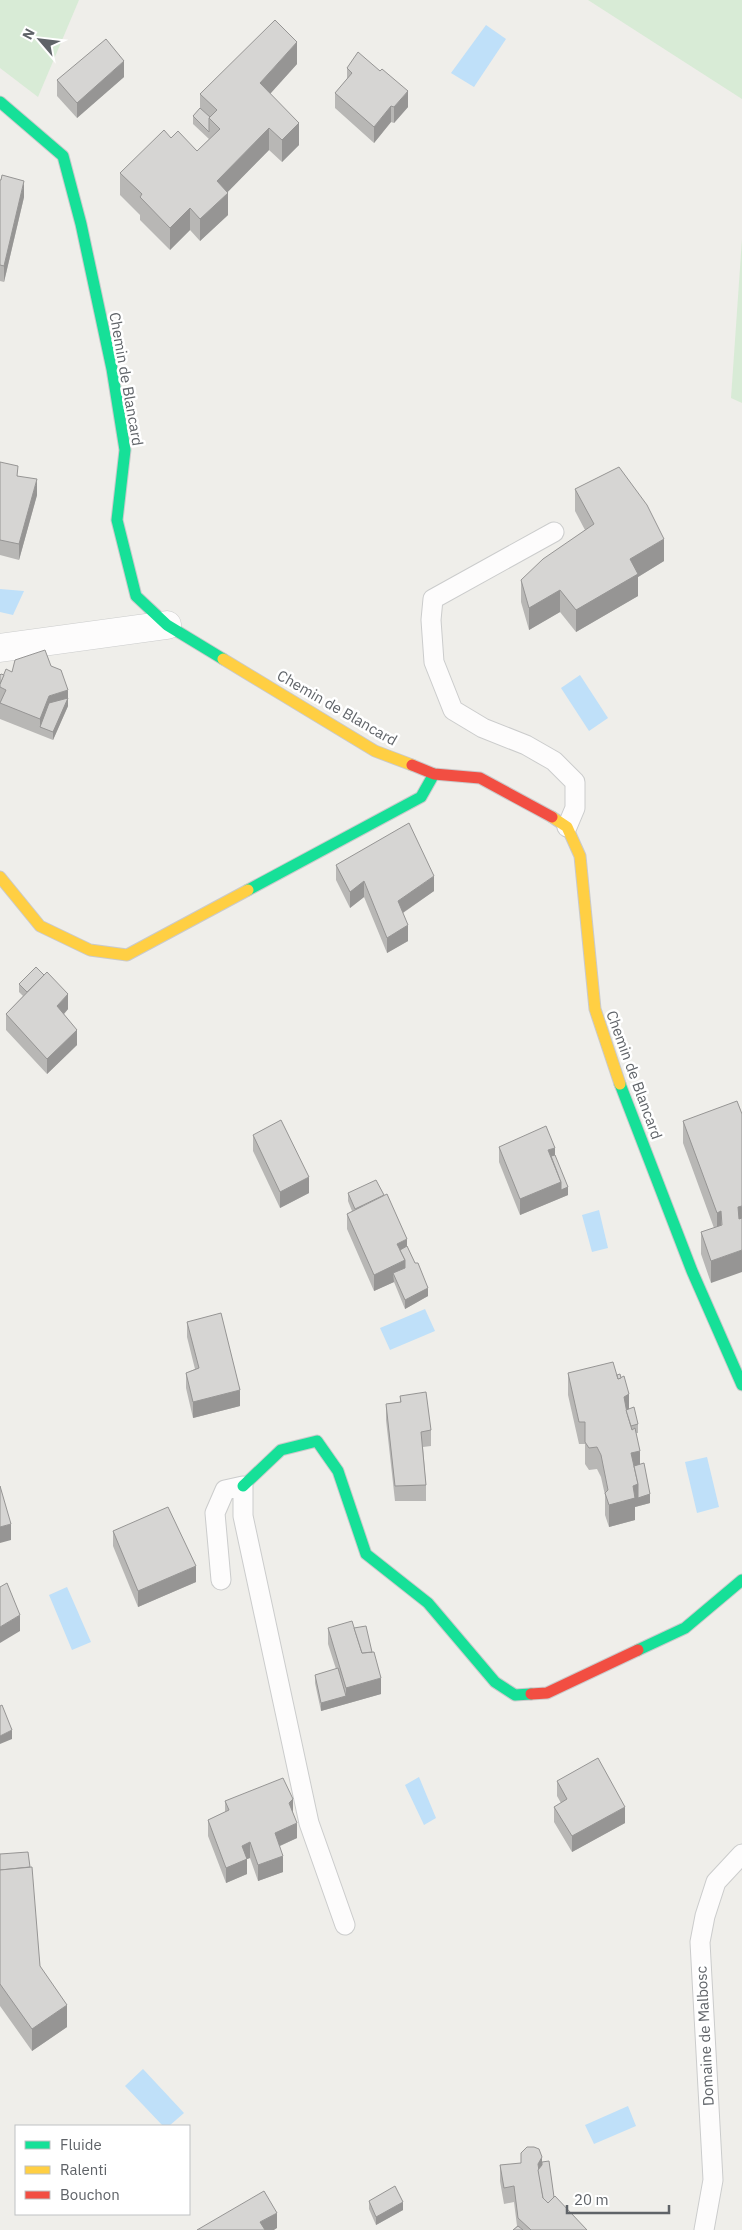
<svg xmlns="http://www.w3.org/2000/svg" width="742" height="2230" font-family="'IBM Plex Sans',sans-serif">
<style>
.green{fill:#d8ebd6}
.water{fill:#bfe0f9}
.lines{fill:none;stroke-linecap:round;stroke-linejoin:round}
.lane-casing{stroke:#cbcccc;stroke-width:21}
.street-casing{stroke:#cbcccc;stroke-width:29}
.fast-casing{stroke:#cacacb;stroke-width:13}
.slow-casing{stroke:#cacacb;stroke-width:13}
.jam-casing{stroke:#cacacb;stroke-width:13}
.lane{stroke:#fdfcfc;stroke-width:19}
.street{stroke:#fdfcfc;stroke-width:28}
.fast{stroke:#16e098;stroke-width:11}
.slow{stroke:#ffcf43;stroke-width:11}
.jam{stroke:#f24e42;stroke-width:11}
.wall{fill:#b8b7b5}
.shaded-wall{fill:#969594}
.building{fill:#d6d5d3;stroke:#969594}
.labels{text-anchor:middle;stroke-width:5;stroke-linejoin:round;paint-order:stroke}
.street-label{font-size:15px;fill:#5f6368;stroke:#fff}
</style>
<rect width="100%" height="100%" fill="#efeeea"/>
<g class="green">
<path d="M0 0H79L38 97 0 68Z"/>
<path d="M588 0H742V99Z"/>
<path d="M742 239V403L731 398Z"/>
</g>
<g class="water">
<path d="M486 25 506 39 474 87 451 73Z"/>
<path d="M0 589 24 591 13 615 0 612Z"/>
<path d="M580 675 608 718 589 731 561 688Z"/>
<path d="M599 1210 608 1248 592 1252 582 1215Z"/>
<path d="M425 1309 435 1331 390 1350 380 1328Z"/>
<path d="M707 1457 719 1507 697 1513 685 1462Z"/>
<path d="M67 1587 91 1642 72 1650 49 1595Z"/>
<path d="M419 1777 436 1818 424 1825 405 1785Z"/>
<path d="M143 2069 184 2113 169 2126H163L125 2086Z"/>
<path d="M628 2106 636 2126 594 2144 585 2125Z"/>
</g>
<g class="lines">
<g class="lane-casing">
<g id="lane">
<path d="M554 532 433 599 431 620 434 662 453 710 483 728 526 745 554 761 575 782V808L567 827"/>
<path d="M221 1580 215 1513 225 1490 243 1486V1516L309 1823 345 1925"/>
<path d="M704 2230 713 2180 700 1942 705 1916 716 1882 742 1854"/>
</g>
</g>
<g class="street-casing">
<path id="street" d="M0 648 167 625"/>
</g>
<g class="fast-casing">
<g id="fast">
<path d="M0 102 63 156 81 224 112 369 125 450 117 520 136 596 167 625 223 659"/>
<path d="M248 890 421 797 434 774"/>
<path d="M620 1084 692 1271 742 1385"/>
<path d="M243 1486 281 1450 317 1441 338 1471 366 1554 428 1603 495 1682 515 1695 531 1694"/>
<path d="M638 1650 685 1628 742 1580"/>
</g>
</g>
<g class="slow-casing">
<g id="slow">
<path d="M223 659 375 751 412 765"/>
<path d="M552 817 567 827 580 856 595 1009 620 1084"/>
<path d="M0 877 40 926 90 950 127 955 248 890"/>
</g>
</g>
<g class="jam-casing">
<g id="jam">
<path d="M412 765 434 774 480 778 552 817"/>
<path d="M531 1694 547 1693 638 1650"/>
</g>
</g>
<use href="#lane" class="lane"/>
<use href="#street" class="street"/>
<use href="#fast" class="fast"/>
<use href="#slow" class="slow"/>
<use href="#jam" class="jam"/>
</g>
<g class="wall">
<path d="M297 64 270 94 299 145 282 162 269 150 227 192 228 215 200 241 190 230 170 250 140 220V215L120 195V173L197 151 209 139 193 124V116L200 108V94Z"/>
<path d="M347 68 380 71 408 107 394 123 391 122 374 143 335 108V93L347 79Z"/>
<path d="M124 77 77 118 57 96V80Z"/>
<path d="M0 180 24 197 4 282 0 281Z"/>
<path d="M0 462 18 476 37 495 19 560 0 555Z"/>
<path d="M575 489 664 561 638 577V596L576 632 560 612 529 630 521 602V580L585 530 575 511Z"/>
<path d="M0 675 68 706 53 740 0 719Z"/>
<path d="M336 865 434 891 403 913 408 941 387 953 364 897 350 908 336 880Z"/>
<path d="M19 984 68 1009 64 1014 77 1045 47 1074 6 1030V1014L23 996 19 992Z"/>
<path d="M742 1114 711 1283 701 1254V1232L714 1228 683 1143V1121Z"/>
<path d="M253 1135 309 1193 280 1208 253 1151Z"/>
<path d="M499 1147 555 1155 568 1195 520 1215 499 1162Z"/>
<path d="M348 1193 407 1246 428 1296 405 1309 394 1282 374 1291 347 1229V1214L352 1211 348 1201Z"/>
<path d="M187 1322 240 1406 193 1418 186 1388V1373L195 1369 187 1337Z"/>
<path d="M568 1373 617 1375 629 1409 638 1424V1433H636L640 1464 650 1503 635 1507V1520L609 1527 605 1515V1495L601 1477 597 1469 589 1470 585 1464V1444H579L568 1395Z"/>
<path d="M400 1396 431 1430V1446L423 1447 426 1485V1501H395L386 1420V1404L400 1402Z"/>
<path d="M113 1531 196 1582 138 1607 113 1546Z"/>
<path d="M328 1628H354L381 1694 321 1711 315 1683V1675L336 1669 328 1644Z"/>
<path d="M557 1781 625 1823 572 1852 554 1822V1807L561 1803 557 1796Z"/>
<path d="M225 1801 293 1813 297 1838 280 1846 283 1872 258 1881 250 1858 247 1859V1874L226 1883 208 1836V1820L225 1812Z"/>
<path d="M0 1854 30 1867 40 1966 67 2027 32 2051 0 2006Z"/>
<path d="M542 2162 554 2197 587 2230H513L517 2226 514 2202 504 2204 500 2181V2165Z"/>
<path d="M369 2201 403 2210 376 2225 369 2209Z"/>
</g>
<g class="shaded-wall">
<path d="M297 42V64L260 105V83Z"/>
<path d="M124 61V77L77 118V103Z"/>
<path d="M408 91V107L394 123V107Z"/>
<path d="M391 106V122L374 143V127Z"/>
<path d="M299 123V145L282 162V140Z"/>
<path d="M269 128V150L217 203V181Z"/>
<path d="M24 181V197L4 282V266Z"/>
<path d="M228 193V215L200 241V219Z"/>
<path d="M190 208V230L170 250V228Z"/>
<path d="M37 479V495L19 560V544Z"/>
<path d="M664 539V561L638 577V596L576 632V610L630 559Z"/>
<path d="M560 590V612L529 630V608Z"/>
<path d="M68 690V706L53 740V732L40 727V719L49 696Z"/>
<path d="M434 876V891L398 916V901Z"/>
<path d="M364 881V897L350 908V892Z"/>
<path d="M408 925V941L387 953V938Z"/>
<path d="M68 994V1009L57 1022V1006Z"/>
<path d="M77 1030V1045L47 1074V1059Z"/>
<path d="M555 1148V1163L551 1164 548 1150Z"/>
<path d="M309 1177V1193L280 1208V1192Z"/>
<path d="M561 1182 568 1187V1195L520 1215V1199Z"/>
<path d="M742 1206V1228L738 1229V1207Z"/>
<path d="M721 1211V1233L717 1235V1213Z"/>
<path d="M407 1239V1255L400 1258 397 1244Z"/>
<path d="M742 1250V1272L711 1283V1261Z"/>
<path d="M405 1260V1276L393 1273 394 1282 374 1291V1275Z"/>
<path d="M428 1288V1296L405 1309V1300Z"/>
<path d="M240 1390V1406L193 1418V1402Z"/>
<path d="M618 1393 629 1394V1416Z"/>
<path d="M640 1451V1473L633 1474 631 1453Z"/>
<path d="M638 1484 650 1494V1503L635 1507V1520L609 1527V1505L633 1486Z"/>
<path d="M11 1524V1540L0 1543V1527Z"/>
<path d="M196 1566V1582L138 1607V1591Z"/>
<path d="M20 1615V1631L0 1643V1627Z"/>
<path d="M381 1678V1694L321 1711V1703L346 1696V1688Z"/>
<path d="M12 1730V1739L0 1744V1736Z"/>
<path d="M293 1799V1815L289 1803Z"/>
<path d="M625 1807V1823L572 1852V1836Z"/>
<path d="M297 1823V1838L275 1848V1833Z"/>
<path d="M250 1842V1858L247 1859V1874L226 1883V1868L242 1846Z"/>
<path d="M283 1856V1872L258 1881V1865Z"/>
<path d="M67 2005V2027L32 2051V2029Z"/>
<path d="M542 2157V2173L539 2178 538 2164Z"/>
<path d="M403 2202V2210L376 2225V2217Z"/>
<path d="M277 2213V2228L274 2230H260V2222Z"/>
</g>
<g class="building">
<path d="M275 20 297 42 260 83 299 123 282 140 269 128 217 181 228 193 200 219 190 208 170 228 140 197 142 194 120 173 164 130 171 138 178 131 197 151 220 129 209 118 217 110 200 94Z"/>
<path d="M106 39 124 61 77 103 57 80Z"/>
<path d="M358 52 380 71 382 69 408 91 394 107 391 106 374 127 335 93 352 73 347 68Z"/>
<path d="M200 108 210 117 209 118V132L193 116Z"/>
<path d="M2 175 24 181 4 266 0 265V180H1Z"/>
<path d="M0 462 18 466 17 476 37 479 19 544 0 540Z"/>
<path d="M619 467 647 505 664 539 630 559 638 574 576 610 560 590 529 608 521 580 543 559 594 524 575 489Z"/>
<path d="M45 650 51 666 61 670 68 690 49 696 40 719 0 703 6 690 0 687V684L6 669 12 672 15 660Z"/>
<path d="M1 674 4 675 0 684V675Z"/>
<path d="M68 698 53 732 40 727 49 703Z"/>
<path d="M409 823 434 876 398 901 408 925 387 938 364 881 350 892 336 865Z"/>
<path d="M36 967 44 975 27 992 19 984Z"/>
<path d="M47 972 68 994 57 1006 77 1030 47 1059 6 1014Z"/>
<path d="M737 1101 742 1114V1206L738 1207 739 1219 742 1218V1250L711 1261 701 1232 722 1225 721 1211 717 1213 683 1121Z"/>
<path d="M281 1120 309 1177 280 1192 253 1135Z"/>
<path d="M546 1126 555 1148 548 1150 561 1182 520 1199 499 1147Z"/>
<path d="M555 1155 568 1187 561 1190V1182L551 1156Z"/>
<path d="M376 1180 384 1195 355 1209 348 1193Z"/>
<path d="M387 1194 407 1239 397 1244 405 1260 374 1275 347 1214Z"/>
<path d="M407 1246 415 1263H418L428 1288 405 1300 393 1273 405 1268V1260L400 1250Z"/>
<path d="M221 1313 240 1390 193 1402 186 1373 199 1368 187 1322Z"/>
<path d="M613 1362 618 1379 624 1376 629 1394 624 1397 627 1413 632 1430 635 1428 640 1451 631 1453 638 1484 633 1486 635 1498 609 1505 605 1493 608 1490 601 1455 597 1447 589 1448 585 1442V1422H579L568 1373Z"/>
<path d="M620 1374 621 1378 618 1379 617 1375Z"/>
<path d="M426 1392 431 1430 421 1432 426 1485 395 1486 386 1404 401 1402 400 1396Z"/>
<path d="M634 1407 638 1424 631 1426 626 1410Z"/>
<path d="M644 1463 650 1494 638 1498V1484L634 1466Z"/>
<path d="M0 1486 11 1524 0 1527Z"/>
<path d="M168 1507 196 1566 138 1591 113 1531Z"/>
<path d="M7 1583 20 1615 0 1627V1587Z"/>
<path d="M352 1621 362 1653 374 1652 381 1678 346 1688 328 1628Z"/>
<path d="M366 1626 372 1652 362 1653 354 1628Z"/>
<path d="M338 1668 346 1696 321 1703 315 1675Z"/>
<path d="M2 1705 12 1730 0 1736V1706Z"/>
<path d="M598 1758 625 1807 572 1836 554 1807 567 1799 557 1781Z"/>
<path d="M283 1778 293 1799 289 1803 297 1823 275 1833 283 1856 258 1865 250 1842 242 1846 247 1859 226 1868 208 1820 229 1810 225 1801Z"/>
<path d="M28 1852 30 1867 0 1870V1854Z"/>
<path d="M32 1867 40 1966 67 2005 32 2029 0 1984V1870Z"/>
<path d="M527 2147H534L539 2149 542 2157 538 2164 543 2198 548 2203 555 2196 587 2230H531L518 2218 514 2186 504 2188 500 2165 521 2163V2153Z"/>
<path d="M549 2161 554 2197 548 2203 543 2198 538 2170 542 2165V2162Z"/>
<path d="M395 2186 403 2202 376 2217 369 2201Z"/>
<path d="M264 2191 277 2213 260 2222 265 2230H197Z"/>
<path d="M518 2226 523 2230H513Z"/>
</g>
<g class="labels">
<g class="street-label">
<text transform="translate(126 379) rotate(80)" y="5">Chemin de Blancard</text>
<text transform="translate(337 708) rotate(30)" y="5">Chemin de Blancard</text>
<text transform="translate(634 1075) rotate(70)" y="5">Chemin de Blancard</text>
<text transform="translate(705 2036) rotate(-93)" y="5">Domaine de Malbosc</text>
</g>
</g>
<rect x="15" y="2125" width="175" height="90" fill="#ffffff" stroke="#bfc1c3"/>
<rect x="25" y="2141" width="25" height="8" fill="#16e098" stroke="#bfc1c3"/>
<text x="60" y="2150" font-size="15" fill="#5f6368">Fluide</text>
<rect x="25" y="2166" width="25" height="8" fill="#ffcf43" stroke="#bfc1c3"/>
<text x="60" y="2175" font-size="15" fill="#5f6368">Ralenti</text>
<rect x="25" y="2191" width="25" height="8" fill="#f24e42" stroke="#bfc1c3"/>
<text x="60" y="2200" font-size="15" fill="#5f6368">Bouchon</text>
<g transform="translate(40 40) rotate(298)" stroke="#ffffff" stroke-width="4" paint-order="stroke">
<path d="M0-4L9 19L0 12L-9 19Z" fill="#5f6368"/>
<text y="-8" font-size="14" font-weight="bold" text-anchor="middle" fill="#5f6368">N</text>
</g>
<path d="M567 2205v8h102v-8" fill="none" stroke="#5f6368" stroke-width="2.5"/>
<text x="574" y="2205" font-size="15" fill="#5f6368" stroke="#ffffff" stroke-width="4" paint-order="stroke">20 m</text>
</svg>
